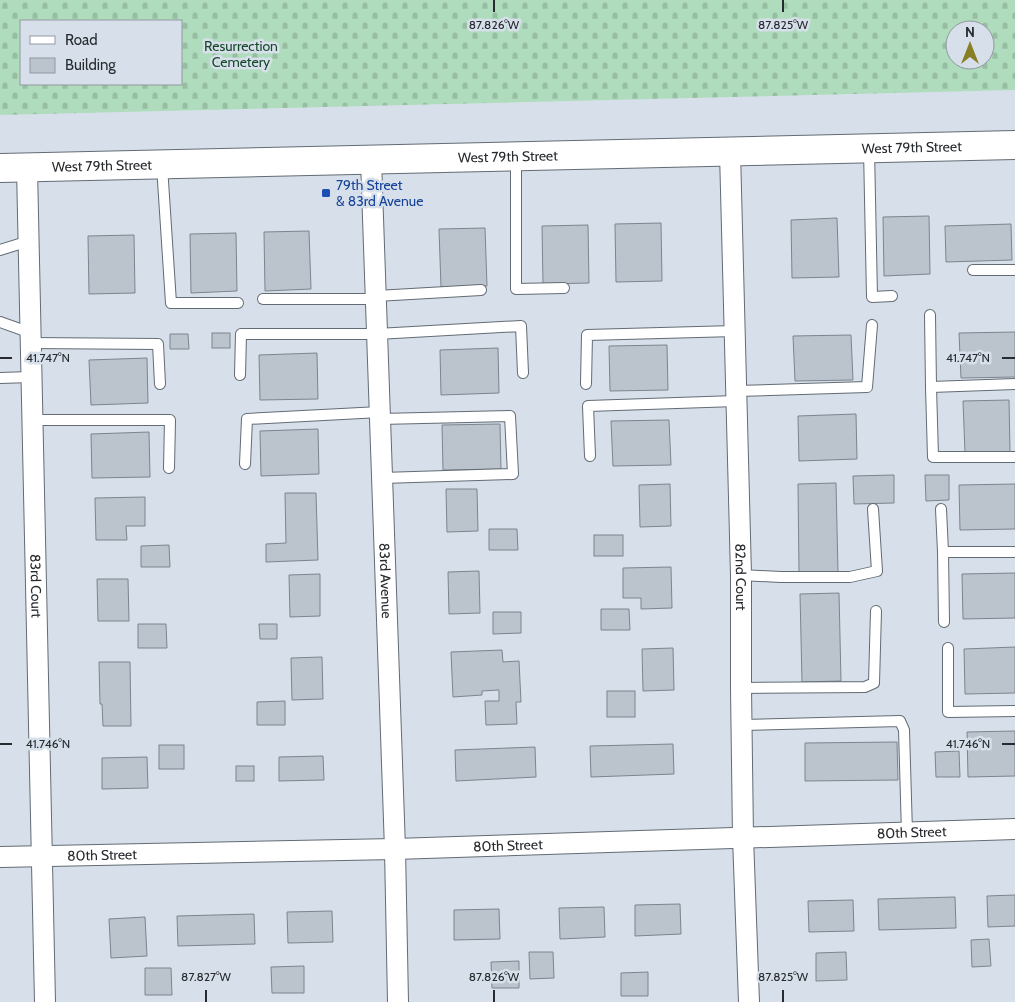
<svg xmlns="http://www.w3.org/2000/svg" width="1015" height="1002" font-family="Cabin,sans-serif">
<style>
.cemetery{fill:url(#cemetery-stones);fill-rule:evenodd}
.building{fill:#bbc4cd;stroke:#7c848d}
.lines{fill:none;stroke-linecap:round;stroke-linejoin:round}
.service-casing{stroke:#636b74;stroke-width:12}
.minor-casing{stroke:#636b74;stroke-width:22}
.secondary-casing{stroke:#636b74;stroke-width:30}
.service{stroke:#fff;stroke-width:10}
.minor{stroke:#fff;stroke-width:20}
.secondary{stroke:#fff;stroke-width:28}
.ticks{fill:none;stroke:#272a2e;stroke-width:2}
.transit-dot{fill:#1a4fb4;stroke:#d7e0ea;stroke-width:2}
.labels{text-anchor:middle;stroke-width:5;stroke-linejoin:round;paint-order:stroke}
.park-label{font-size:14px;fill:#174a2b;stroke:#d7e0ea}
.street-label{font-size:14px;fill:#272a2e;stroke:#d7e0ea}
.transit-label{font-size:14px;fill:#164399;stroke:#d7e0ea;text-anchor:start}
.ticks-label{font-size:12px;text-anchor:middle;fill:#272a2e;stroke:#d7e0ea;stroke-width:5;stroke-linejoin:round;paint-order:stroke}
</style>
<defs>
<pattern id="cemetery-stones" width="16" height="16" patternUnits="userSpaceOnUse" patternTransform="scale(1.25)"><rect width="16" height="16" fill="#afdcbc"/><path d="M2 7V4a2 2 0 0 1 4 0v3zM10 15v-3a2 2 0 0 1 4 0v3z" fill="#97bda2"/></pattern>
</defs>
<rect width="100%" height="100%" fill="#d7e0ea"/>
<path class="cemetery" d="M0 0H1015V90L0 115ZM21 21H181V84H21ZM955 30H985V60H955Z"/>
<g class="building">
<path d="M929 216 930 274 884 276 883 217Z"/>
<path d="M837 218 839 277 792 278 791 220Z"/>
<path d="M661 223 662 281 616 282 615 224Z"/>
<path d="M1011 224 1012 260 946 262 945 226Z"/>
<path d="M588 225 589 283 543 284 542 226Z"/>
<path d="M485 228 487 286 441 287 439 229Z"/>
<path d="M309 231 311 289 265 291 264 232Z"/>
<path d="M236 233 237 291 191 293 190 234Z"/>
<path d="M134 235 135 293 89 294 88 236Z"/>
<path d="M1015 332V377L961 378 959 333Z"/>
<rect x="212" y="333" width="18" height="15"/>
<path d="M170 334H188L189 349H170Z"/>
<path d="M851 335 853 380 795 381 793 336Z"/>
<path d="M667 345 668 390 610 391 609 346Z"/>
<path d="M498 348 499 393 441 395 440 350Z"/>
<path d="M317 353 318 399 260 400 259 355Z"/>
<path d="M147 358 148 403 91 405 89 360Z"/>
<path d="M1009 400 1010 452 965 453 963 401Z"/>
<path d="M856 414 857 459 799 461 798 416Z"/>
<path d="M669 420 671 465 613 466 611 421Z"/>
<path d="M500 424 501 469 443 470 442 425Z"/>
<path d="M318 429 319 474 261 476 260 431Z"/>
<path d="M149 432 150 477 92 478 91 434Z"/>
<path d="M894 475V503L854 504 853 476Z"/>
<path d="M925 475H949V500L926 501Z"/>
<path d="M836 483 838 572H799L798 484Z"/>
<path d="M670 484 671 526 640 527 639 485Z"/>
<path d="M1015 484V529L960 530 959 485Z"/>
<path d="M446 489H477L478 531 447 532Z"/>
<path d="M285 493H316L318 560 266 562V544L286 543Z"/>
<path d="M145 497V526H126L127 540H96L95 498Z"/>
<path d="M489 529H517L518 550H489Z"/>
<rect x="594" y="535" width="29" height="21"/>
<path d="M169 545 170 567H141V546Z"/>
<path d="M671 567 672 608 641 609V598H623V568Z"/>
<path d="M479 571 480 613 449 614 448 572Z"/>
<path d="M1015 573V618L963 619 962 574Z"/>
<path d="M320 574V616L290 617 289 575Z"/>
<path d="M97 579H128L129 621H98Z"/>
<path d="M839 593 841 681 802 682 800 594Z"/>
<path d="M601 609H629L630 630H601Z"/>
<path d="M493 612H521V633L493 634Z"/>
<path d="M138 624H166L167 648H138Z"/>
<path d="M259 624H277V639H260Z"/>
<path d="M1015 647V693L965 694 964 649Z"/>
<path d="M673 648 674 690 643 691 642 649Z"/>
<path d="M502 650 503 662 519 661 521 702H516L517 724 486 725 485 701H499V690L482 691V695L453 697 451 652Z"/>
<path d="M322 657 323 699 292 700 291 658Z"/>
<path d="M99 662H130L131 726H103L102 704H100Z"/>
<rect x="607" y="691" width="28" height="26"/>
<path d="M285 701V725H257V702Z"/>
<path d="M1015 731V776L968 777 967 732Z"/>
<path d="M897 742 898 780 805 781V743Z"/>
<path d="M673 744 674 774 591 777 590 746Z"/>
<rect x="159" y="745" width="25" height="24"/>
<path d="M535 747 536 777 456 781 455 750Z"/>
<path d="M959 751 960 777H936L935 752Z"/>
<path d="M323 756 324 780 279 781V757Z"/>
<path d="M147 757 148 788 102 789V758Z"/>
<rect x="236" y="766" width="18" height="15"/>
<path d="M1015 895V926L988 927 987 896Z"/>
<path d="M955 897 956 928 879 930 878 899Z"/>
<path d="M853 900 854 931 809 932 808 901Z"/>
<path d="M680 904 681 934 635 936V905Z"/>
<path d="M604 907 605 937 560 939 559 908Z"/>
<path d="M499 909 500 939 454 940V910Z"/>
<path d="M332 911 333 942 288 943 287 912Z"/>
<path d="M254 914 255 944 178 946 177 916Z"/>
<path d="M145 917 147 956 111 958 109 919Z"/>
<path d="M989 939 991 966 972 967 971 940Z"/>
<path d="M529 952H553L554 978 530 979Z"/>
<path d="M846 952 847 980 816 981V953Z"/>
<path d="M519 961V988H492L491 962Z"/>
<path d="M304 966V993H272L271 967Z"/>
<path d="M145 968H171L172 995H145Z"/>
<path d="M648 972V996H621V973Z"/>
</g>
<g class="lines">
<g class="service-casing">
<g id="service">
<path d="M869 149 872 297 892 296"/>
<path d="M516 158V289L564 288"/>
<path d="M162 166 171 303H238"/>
<path d="M0 250 29 241"/>
<path d="M973 270H1015"/>
<path d="M376 296 481 290"/>
<path d="M263 299H376"/>
<path d="M930 315 931 387 1015 384"/>
<path d="M0 322 31 333"/>
<path d="M31 343 158 344 160 384"/>
<path d="M240 375 241 334H377L521 326 523 373"/>
<path d="M0 378 31 377"/>
<path d="M586 384 587 335 735 331"/>
<path d="M931 387 933 457H1015"/>
<path d="M736 391 867 387 872 325"/>
<path d="M380 419 510 416 513 474 382 478"/>
<path d="M32 420H170L169 468"/>
<path d="M590 456 588 406 736 401"/>
<path d="M245 464 247 419 380 412"/>
<path d="M941 509 943 552H1015"/>
<path d="M943 552 944 622"/>
<path d="M741 575 781 577H850L877 571 873 509"/>
<path d="M948 648V712L1015 711"/>
<path d="M741 688 865 687 874 683 876 611"/>
<path d="M742 725 900 721 904 730 907 833"/>
</g>
</g>
<g class="minor-casing">
<g id="minor">
<path id="s1" d="M730 152 741 575V688L743 837 749 1002"/>
<path id="s2" d="M371 160 395 849 398 1002"/>
<path id="s3" d="M27 168 45 1002"/>
<path id="s4" d="M0 857 395 849 1015 829"/>
</g>
</g>
<g class="secondary-casing">
<g id="secondary">
<path id="s5" d="M0 168 1015 145"/>
</g>
</g>
<use href="#service" class="service"/>
<use href="#minor" class="minor"/>
<use href="#secondary" class="secondary"/>
</g>
<path class="ticks" d="M494 0V12M783 0V12M0 358H12M1002 358H1015M0 744H12M1002 744H1015M206 990V1002M494 990V1002M783 990V1002"/>
<rect class="transit-dot" x="321" y="188" width="10" height="10" rx="2.5"/>
<g class="labels">
<g class="park-label">
<text x="241" y="51">Resurrection<tspan x="241" dy="16">Cemetery</tspan></text>
</g>
<g class="street-label">
<text dy="5" stroke="none"><textPath href="#s5" startOffset="912">West 79th Street</textPath></text>
<text dy="5" stroke="none"><textPath href="#s5" startOffset="508">West 79th Street</textPath></text>
<text dy="5" stroke="none"><textPath href="#s5" startOffset="102">West 79th Street</textPath></text>
<text dy="5" stroke="none"><textPath href="#s1" startOffset="425">82nd Court</textPath></text>
<text dy="5" stroke="none"><textPath href="#s2" startOffset="421">83rd Avenue</textPath></text>
<text dy="5" stroke="none"><textPath href="#s3" startOffset="418">83rd Court</textPath></text>
<text dy="5" stroke="none"><textPath href="#s4" startOffset="912">80th Street</textPath></text>
<text dy="5" stroke="none"><textPath href="#s4" startOffset="508">80th Street</textPath></text>
<text dy="5" stroke="none"><textPath href="#s4" startOffset="102">80th Street</textPath></text>
</g>
<g class="transit-label">
<text x="336" y="190">79th Street<tspan x="336" dy="16">&amp; 83rd Avenue</tspan></text>
</g>
</g>
<g class="ticks-label">
<text x="494" y="29">87.826°W</text>
<text x="783" y="29">87.825°W</text>
<text x="48" y="362">41.747°N</text>
<text x="968" y="362">41.747°N</text>
<text x="48" y="748">41.746°N</text>
<text x="968" y="748">41.746°N</text>
<text x="206" y="981">87.827°W</text>
<text x="494" y="981">87.826°W</text>
<text x="783" y="981">87.825°W</text>
</g>
<rect x="20" y="20" width="162" height="65" fill="#d7e0ea" stroke="#91979f"/>
<rect x="30" y="36" width="25" height="8" fill="#ffffff" stroke="#91979f"/>
<text x="65" y="45" font-size="15" fill="#272a2e">Road</text>
<rect x="30" y="58" width="25" height="15" fill="#bbc4cd" stroke="#91979f"/>
<text x="65" y="70" font-size="15" fill="#272a2e">Building</text>
<g transform="translate(970 45)"><circle r="24" fill="#d7e0ea" stroke="#91979f"/>
<path d="M0-4L9 19L0 12L-9 19Z" fill="#877e25"/>
<text y="-8" font-size="14" font-weight="bold" text-anchor="middle" fill="#272a2e">N</text>
</g>
</svg>
